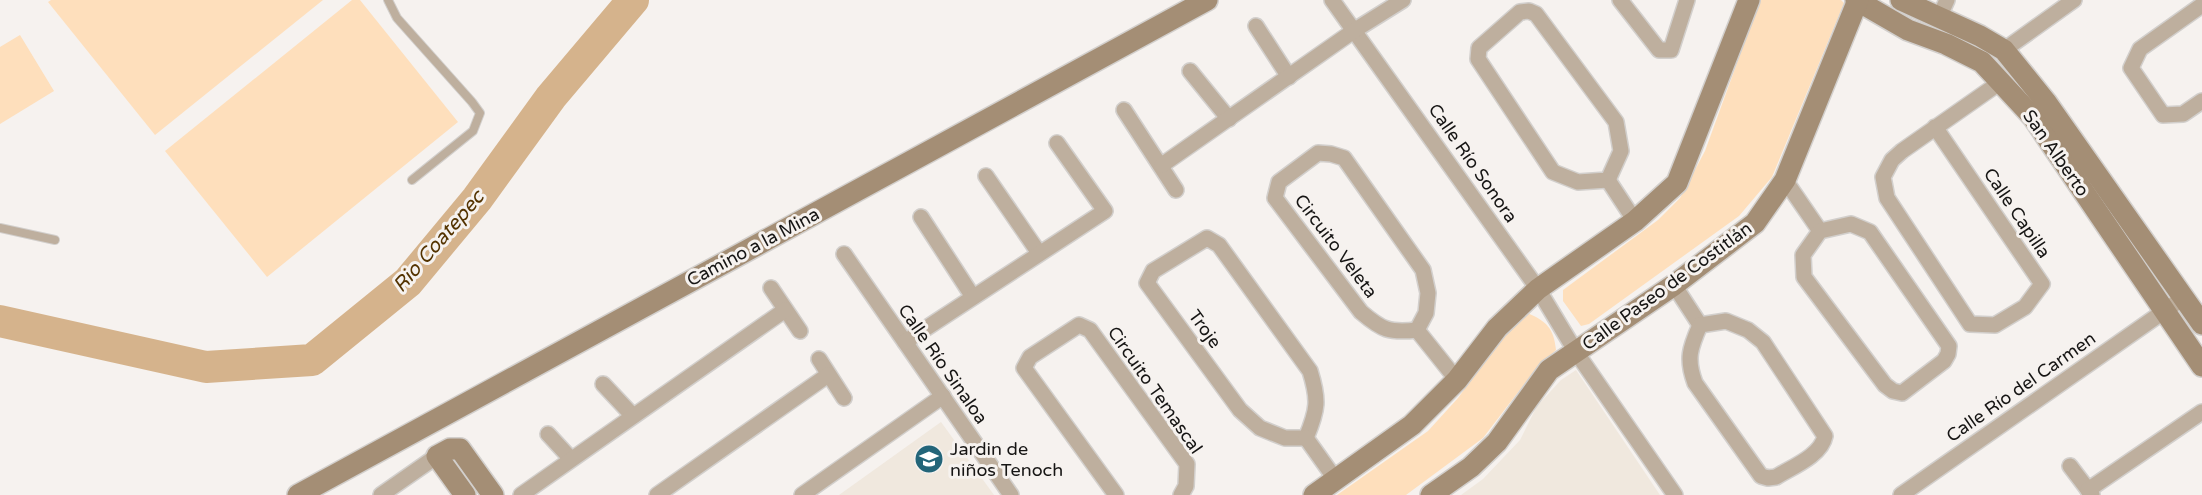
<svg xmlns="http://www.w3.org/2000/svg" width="2202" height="495" font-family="'Varela Round',sans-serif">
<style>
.built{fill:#f0e8de}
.green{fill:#fedfbc}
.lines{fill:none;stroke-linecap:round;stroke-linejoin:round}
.river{stroke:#d5b38c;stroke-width:32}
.lane-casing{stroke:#d2cfcc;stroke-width:10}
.street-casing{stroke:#d2cfcc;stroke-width:18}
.secondary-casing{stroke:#d2cfcc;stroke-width:24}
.lane{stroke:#beaf9e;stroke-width:8}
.street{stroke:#beaf9e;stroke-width:15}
.secondary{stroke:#a48e75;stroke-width:21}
.labels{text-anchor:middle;stroke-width:6;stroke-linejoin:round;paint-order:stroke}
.street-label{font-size:18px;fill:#161514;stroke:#f6f2ef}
.poi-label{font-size:18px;fill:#161514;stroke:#f6f2ef;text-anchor:start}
.water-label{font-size:20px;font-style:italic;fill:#543300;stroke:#f6f2ef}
</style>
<rect width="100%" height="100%" fill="#f6f2ef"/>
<g class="built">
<path d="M1576 370 1660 495H1461L1483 479 1520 440 1537 406 1561 380Z"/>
<path d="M941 422 994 495H839Z"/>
</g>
<g class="green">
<path d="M51 0H323L155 135 48 2Z"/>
<path d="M352 0H360L458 122 267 277 165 151Z"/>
<path d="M1760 0H1841L1844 3 1772 177 1739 216 1589 324 1581 326 1563 301V290L1658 220 1680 198 1705 151Z"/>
<path d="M20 35 54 91 0 124V47Z"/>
<path d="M1527 313C1547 321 1554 329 1556 350L1535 370 1483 438 1406 495H1337L1428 431 1458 398 1495 347Z"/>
</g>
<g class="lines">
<path class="river" d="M0 321 206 367 312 360 408 282 477 199 551 97 633 0"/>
<g class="lane-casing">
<g id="lane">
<path d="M388 0 397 18 472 102 480 113 473 131 412 180"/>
<path d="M0 228 55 240"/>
</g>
</g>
<g class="street-casing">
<g id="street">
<path d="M1332 0 1538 289 1576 352 1675 495"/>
<path d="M1620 0 1659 50H1671L1687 0"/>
<path d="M2202 5 2140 49 2131 68 2163 115 2183 114 2202 101"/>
<path d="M1529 11 1536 14 1616 122 1621 151 1608 180 1578 182 1553 172 1478 59 1479 48 1520 12Z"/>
<path d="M1939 18 1947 0"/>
<path d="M1256 26 1289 77"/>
<path d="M2004 50 2074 0"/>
<path d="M1190 71 1229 119"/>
<path d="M1124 110 1176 190"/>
<path d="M1935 127 2042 284 2025 307 1995 325 1970 324 1887 198 1883 177 1892 160 1902 151 2002 81"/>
<path d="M1318 153 1331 154 1344 158 1423 270 1428 293 1426 313 1417 330C1389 333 1382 330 1361 312L1275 198 1279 182Z"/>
<path d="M1162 165 1355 30 1403 0"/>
<path d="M986 176 1039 253"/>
<path d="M1608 180 1635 221"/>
<path d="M1785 180 1820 231"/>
<path d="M921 217 973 297"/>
<path d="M1851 224 1870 232 1949 346 1948 354 1944 361 1902 393 1893 391 1885 385 1804 277 1803 255 1820 231Z"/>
<path d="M1207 238 1219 245 1310 371C1319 400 1318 409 1306 438H1285L1260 428 1240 410 1147 283 1153 271Z"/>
<path d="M844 254 1011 495"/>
<path d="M1674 285 1700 325"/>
<path d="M771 288 800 331"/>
<path d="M1726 321 1748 330 1763 342 1825 436C1821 456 1792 467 1776 477L1768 478 1761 476 1695 383C1686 359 1690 348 1700 325Z"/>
<path d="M1417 330 1457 380"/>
<path d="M905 342 1105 211 1057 143"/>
<path d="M819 359 844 398"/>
<path d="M603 384 633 416"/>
<path d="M548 434 571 459"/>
<path d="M1306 438 1336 480"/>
<path d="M2070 466 2092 495"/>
<path d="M2088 490 2202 412"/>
<path d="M381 495 437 456"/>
<path d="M521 495 785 310"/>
<path d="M657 495 828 375"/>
<path d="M802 495 943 396"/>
<path d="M1116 495 1024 368 1030 357 1079 325 1090 330 1187 464 1186 486 1181 495"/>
<path d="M1901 495 2183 298"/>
</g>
</g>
<g class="secondary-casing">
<g id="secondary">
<path d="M1856 0 1908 30 1946 44 1982 62 2033 117 2202 366"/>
<path d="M1901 0 1980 36 2004 50 2046 102 2202 324"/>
<path d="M298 495 1207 0"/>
<path d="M465 495 437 456 450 449H460L493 495"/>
<path d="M1314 495 1412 425 1457 380 1497 328 1538 289 1635 221 1677 183 1749 0"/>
<path d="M1431 495 1471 467 1497 442 1549 370 1674 285 1755 223 1785 180 1858 0"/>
</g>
</g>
<use href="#lane" class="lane"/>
<use href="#street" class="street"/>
<use href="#secondary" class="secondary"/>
</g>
<defs>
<g id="school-disc" transform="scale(1.5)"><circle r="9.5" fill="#236579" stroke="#f6f2ef"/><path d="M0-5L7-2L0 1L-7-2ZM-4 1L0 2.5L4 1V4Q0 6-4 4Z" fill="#fff"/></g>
</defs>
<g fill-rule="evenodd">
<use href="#school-disc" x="929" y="459"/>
</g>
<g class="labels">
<g class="street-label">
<text transform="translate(2056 153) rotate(55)" y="6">San Alberto</text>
<text transform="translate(1473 163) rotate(55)" y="6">Calle Río Sonora</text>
<text transform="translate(2017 213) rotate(56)" y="6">Calle Capilla</text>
<text transform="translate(1336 246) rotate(53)" y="6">Circuito Veleta</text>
<text transform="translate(753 247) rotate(-28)" y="6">Camino a la Mina</text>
<text transform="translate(1667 286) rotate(-36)" y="6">Calle Paseo de Costitlán</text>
<text transform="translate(1205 329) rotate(54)" y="6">Troje</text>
<text transform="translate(943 364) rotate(55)" y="6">Calle Río Sinaloa</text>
<text transform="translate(2021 387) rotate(-35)" y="6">Calle Río del Carmen</text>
<text transform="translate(1155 390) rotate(55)" y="6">Circuito Temascal</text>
</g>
<g class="poi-label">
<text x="950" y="455">Jardin de<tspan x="950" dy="21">niños Tenoch</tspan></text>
</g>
<g class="water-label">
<text transform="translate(438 241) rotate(-49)" y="7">Rio Coatepec</text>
</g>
</g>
</svg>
